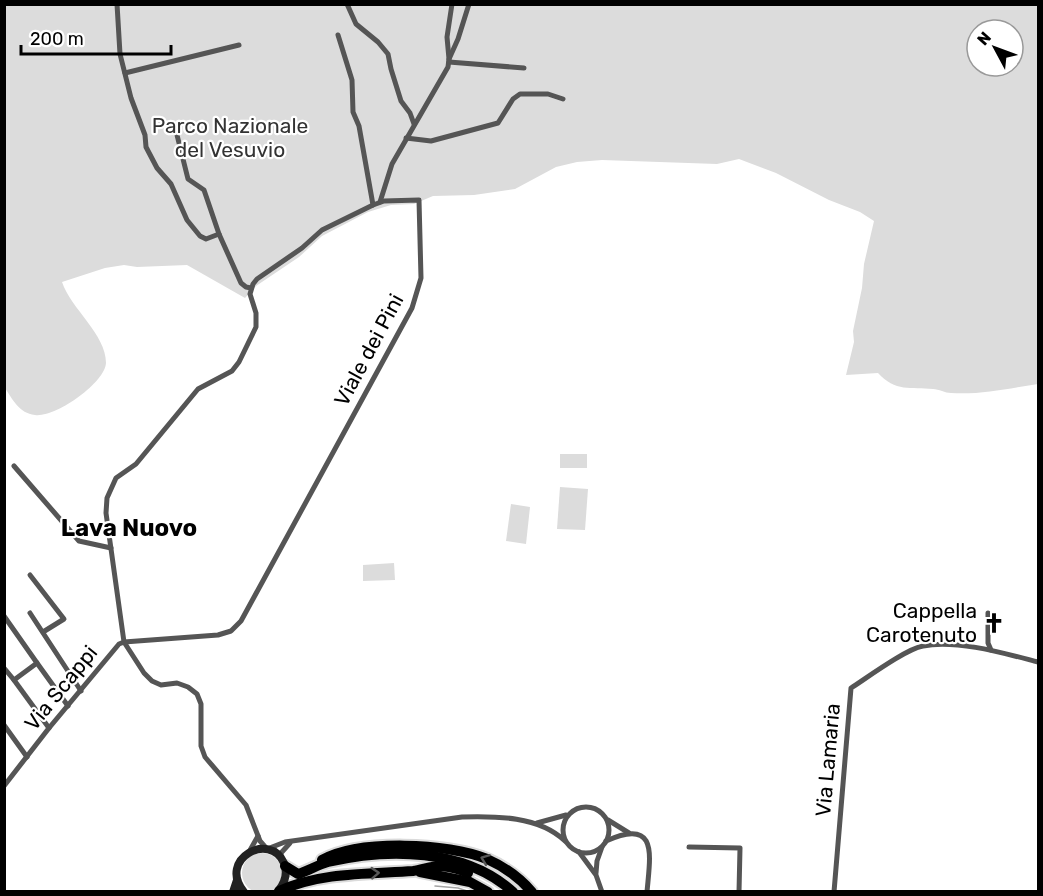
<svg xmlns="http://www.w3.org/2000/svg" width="1043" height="896" font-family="Rubik,sans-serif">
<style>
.green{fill:#dcdcdc;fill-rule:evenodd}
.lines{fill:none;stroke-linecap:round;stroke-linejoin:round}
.stream{stroke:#a3a3a3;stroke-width:1.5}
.highway-casing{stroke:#dbdbdb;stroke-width:14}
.street{stroke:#555;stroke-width:5}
.secondary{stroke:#222;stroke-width:8}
.highway{stroke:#000;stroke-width:10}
.oneway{stroke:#595959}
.labels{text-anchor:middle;stroke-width:4.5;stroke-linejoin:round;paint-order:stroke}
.park-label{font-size:21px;fill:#333;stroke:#fff}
.street-label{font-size:21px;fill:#000;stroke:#fff}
.poi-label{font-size:21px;fill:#000;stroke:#fff;text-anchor:end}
.quarter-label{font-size:24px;font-weight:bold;fill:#000;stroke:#fff}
</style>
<rect width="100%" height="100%" fill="#fff"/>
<g class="green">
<path d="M4 5H1038V384C1010 388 980 395 951 393 945 393 939 389 933 389 911 387 895 392 878 373L846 375 854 342 853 331 862 288 864 264 874 221 860 212 829 200 776 173 739 159 717 164 602 160 577 162 556 167 515 189 474 195 433 196 414 204 391 205 368 212 322 236 299 257 256 286 245 298 187 265 137 267 124 265 105 268 62 282C71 309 106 334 106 363 105 383 55 418 35 415 19 413 13 400 5 388ZM977 30H1013V66H977Z"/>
<rect x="560" y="454" width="27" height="14"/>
<path d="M560 487 588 489 585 530 557 529Z"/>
<path d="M511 504 530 507 526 544 506 541Z"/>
<path d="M394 563 395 580 363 581V565Z"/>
<circle cx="262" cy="873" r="20"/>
</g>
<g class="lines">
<path class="stream" d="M435 886 458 888 470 892"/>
<g class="highway-casing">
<g id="highway">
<path d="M322 860C360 839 448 843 487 859 505 867 520 878 532 892"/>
<path d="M285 866 298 874C308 871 317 865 328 862 387 848 465 848 513 892"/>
<path d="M420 872 470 882 488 892"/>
<path d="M279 891C320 872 369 874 413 871 422 870 431 866 441 866 450 867 460 869 468 873"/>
</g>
</g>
<g class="street">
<path d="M117 4 120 54 131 98 145 135 146 147 157 168 171 184 187 220 200 236 206 239 219 234"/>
<path d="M347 4 356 24 378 42 388 54 391 69 401 101 410 113 414 124"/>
<path d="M338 35 352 80 353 112 359 126 373 205"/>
<path d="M449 59 458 39 469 4"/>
<path d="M449 62 524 68"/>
<path d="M125 73 239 45"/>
<path d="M177 135 188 179 204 190 219 234 241 283 246 287 251 288"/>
<path d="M406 138 431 141 498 123 513 99 520 94H548L563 99"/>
<path d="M380 202 392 164 448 67 449 59 447 37 452 4"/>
<path d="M14 466 79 541 111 548"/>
<path d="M30 575 64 619 43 632"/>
<path d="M30 613 81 691"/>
<path d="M988 613V643L991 650"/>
<path d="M4 616 37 663 14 680 4 668"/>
<path d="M37 663 68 706"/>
<path d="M14 680 49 728"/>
<path d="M4 725 27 757"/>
<path d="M4 786 49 728 119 644 124 642 218 635 231 631 241 621 412 308 421 278 419 200 384 201 373 205 322 230 302 248 257 279 253 284 250 294 256 313V327L239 362 232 371 198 389 136 464 116 478 107 498 106 513 124 642 144 673 152 681 161 685 177 683 188 687 197 694 201 704V746L205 757 246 805 260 841 267 849 285 842 462 817C496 816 539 816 565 841"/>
<circle cx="586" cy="830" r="23"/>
<path d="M608 820 629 833"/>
<path d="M537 823 566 815"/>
<path d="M606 841C659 817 650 856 647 892"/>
<path d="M689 847 740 848 739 892"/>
<path d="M249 852 258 836"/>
<path d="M579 852 596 875 602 892"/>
<path d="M281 859V853L290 843"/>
<path d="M596 873 597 861 602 847"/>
<path d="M834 892 851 688C868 677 906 649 923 646 956 639 1007 654 1038 662"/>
</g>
<g class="secondary">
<path d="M233 892 237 880"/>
<path d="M244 892C217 859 270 831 284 863 288 873 285 882 279 890"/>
</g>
<use href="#highway" class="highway"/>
</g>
<defs><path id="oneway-chevron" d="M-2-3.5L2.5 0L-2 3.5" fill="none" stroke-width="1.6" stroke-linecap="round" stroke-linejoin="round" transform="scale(1.5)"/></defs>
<g class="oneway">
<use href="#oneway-chevron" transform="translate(485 859) rotate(-159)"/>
<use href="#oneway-chevron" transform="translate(375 873) rotate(-3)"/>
</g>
<defs>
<g id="church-bare" transform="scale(1.62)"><path d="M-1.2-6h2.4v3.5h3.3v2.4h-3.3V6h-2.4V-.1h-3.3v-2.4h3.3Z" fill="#000" stroke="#fff" stroke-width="2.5" paint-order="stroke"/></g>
</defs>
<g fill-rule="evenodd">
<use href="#church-bare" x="994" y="623"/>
</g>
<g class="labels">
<g class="park-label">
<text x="230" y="133">Parco Nazionale<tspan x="230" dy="24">del Vesuvio</tspan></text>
</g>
<g class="street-label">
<text transform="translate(369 350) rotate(-62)" y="7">Viale dei Pini</text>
<text transform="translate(61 688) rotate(-51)" y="7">Via Scappi</text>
<text transform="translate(828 760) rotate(-85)" y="7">Via Lamaria</text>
</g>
<g class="poi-label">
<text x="977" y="618">Cappella<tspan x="977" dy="24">Carotenuto</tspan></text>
</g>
<g class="quarter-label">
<text x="129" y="536">Lava Nuovo</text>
</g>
</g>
<rect width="1043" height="896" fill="none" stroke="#000000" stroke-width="12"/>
<g transform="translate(995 48) rotate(311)"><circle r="28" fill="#ffffff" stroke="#999999" stroke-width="1.5"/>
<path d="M0-4.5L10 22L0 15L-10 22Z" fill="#000000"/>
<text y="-9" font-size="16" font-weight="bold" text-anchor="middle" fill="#000000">N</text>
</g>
<path d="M21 45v9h150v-9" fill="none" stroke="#000000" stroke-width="3"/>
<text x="30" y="45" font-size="18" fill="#000000" stroke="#ffffff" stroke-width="4.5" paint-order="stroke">200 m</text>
</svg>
